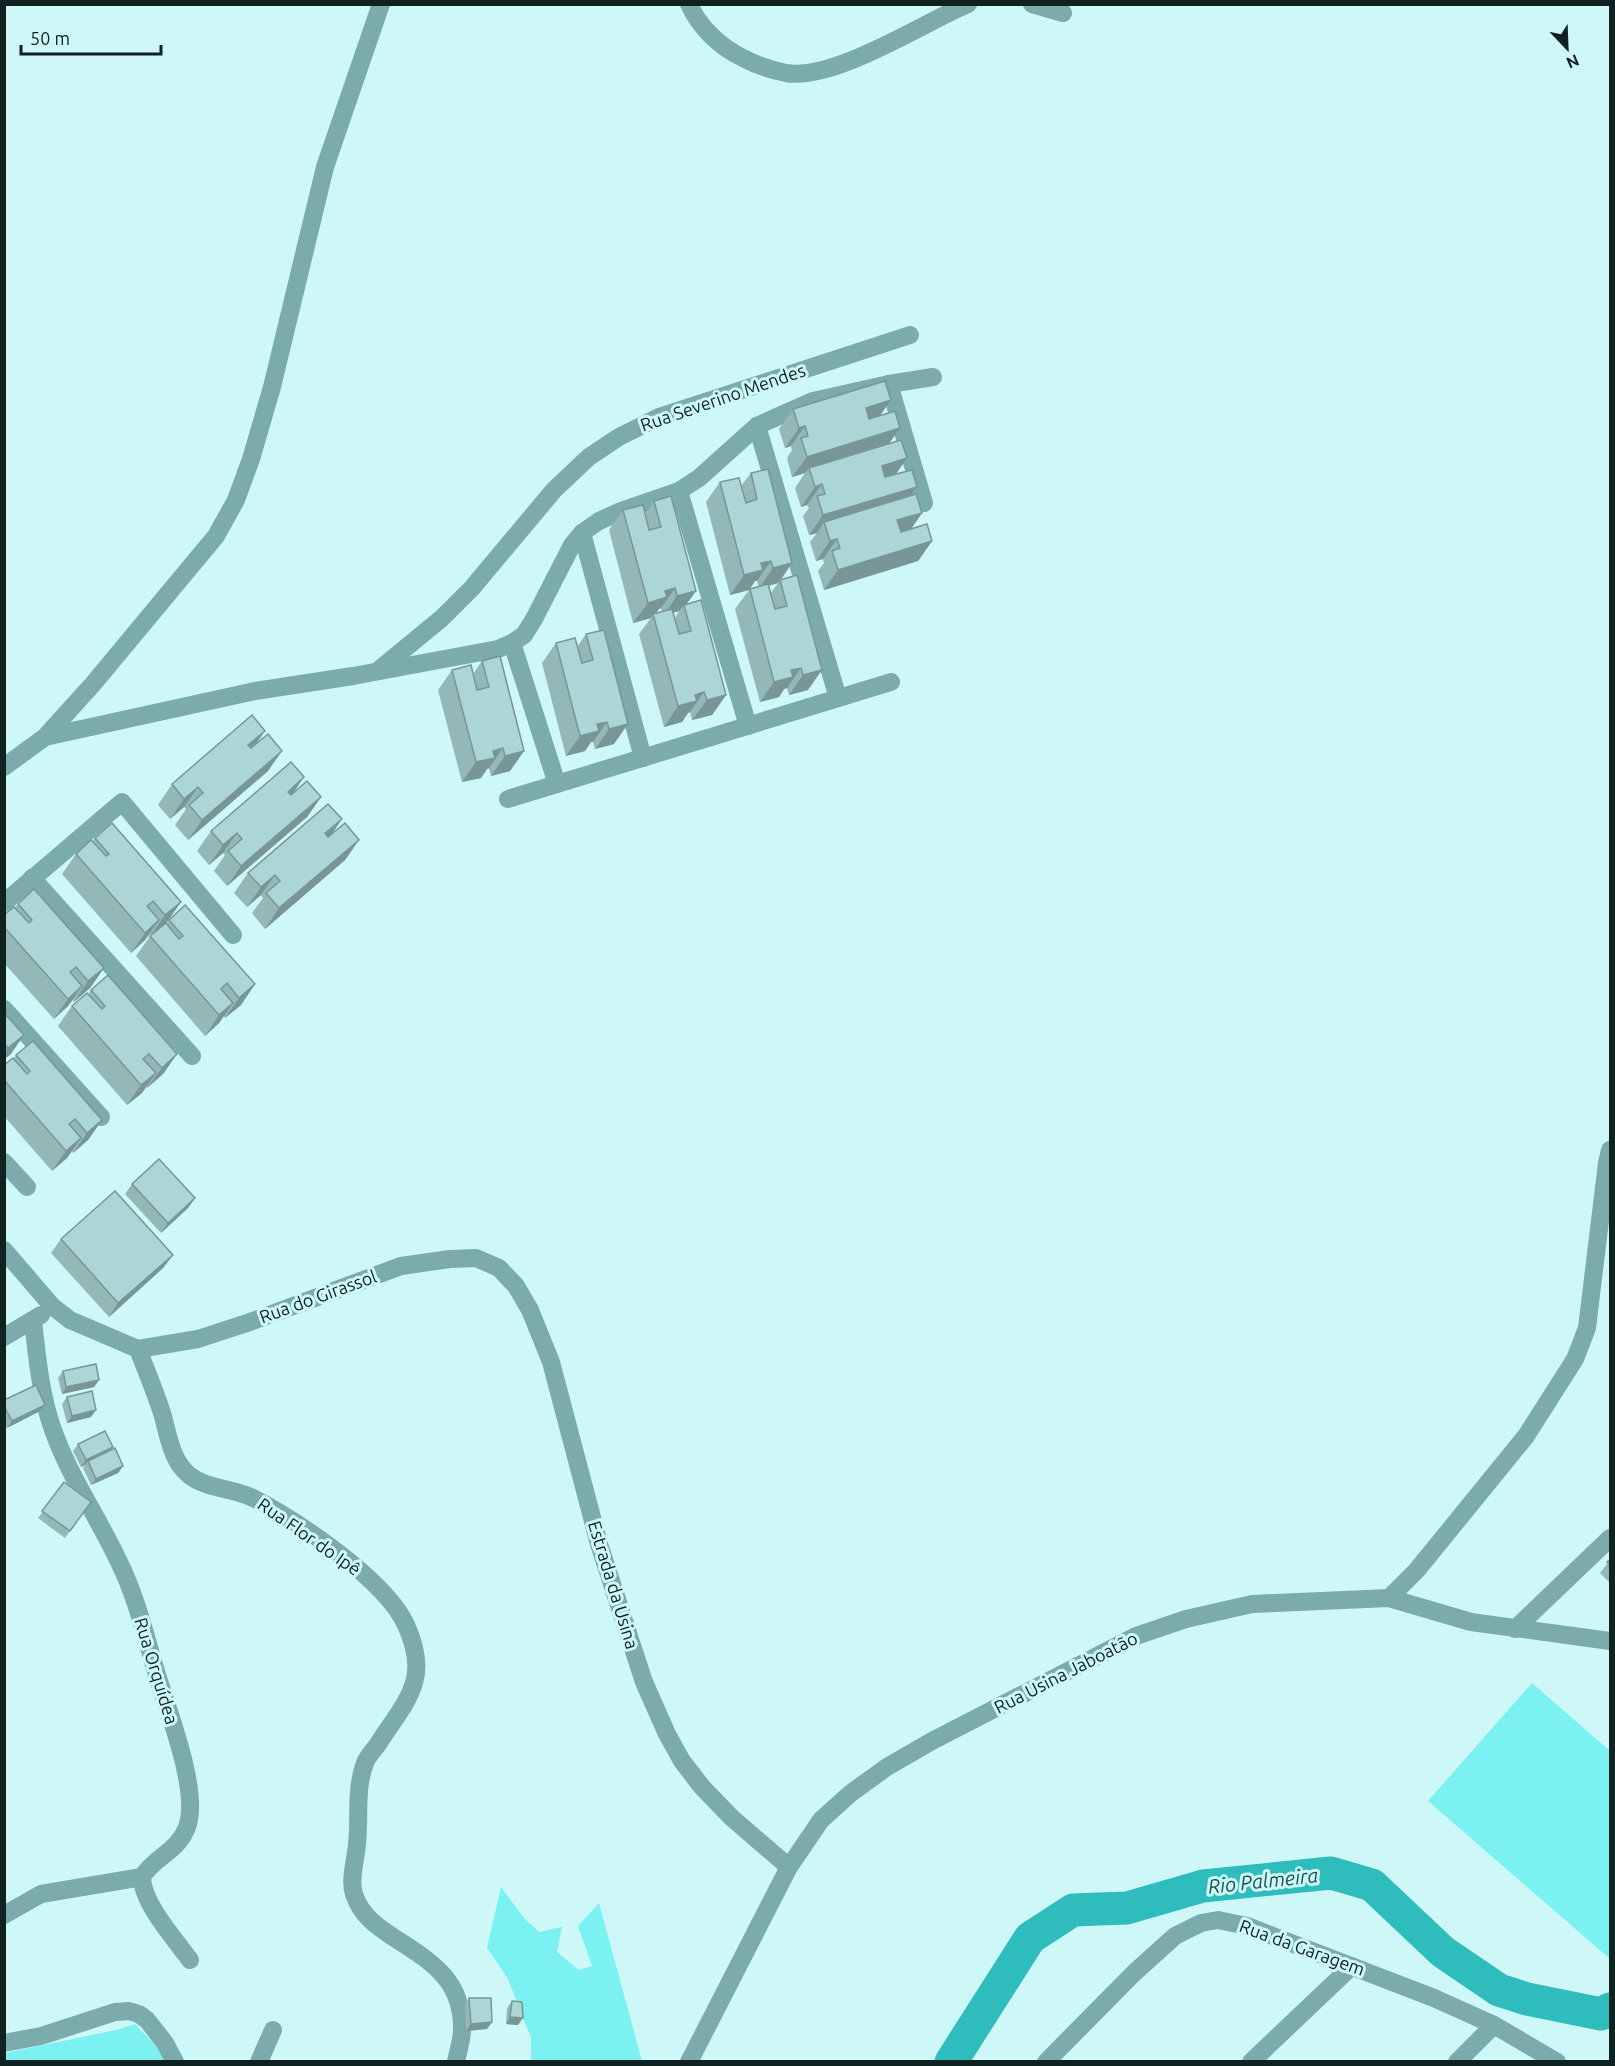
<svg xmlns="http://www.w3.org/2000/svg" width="1615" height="2066" font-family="Ubuntu,sans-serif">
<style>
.green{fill:#7cf1f1}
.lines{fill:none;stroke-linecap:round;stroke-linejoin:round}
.river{stroke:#2fbcbc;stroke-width:33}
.minor{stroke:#7babab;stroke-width:18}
.wall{fill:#93b8b7;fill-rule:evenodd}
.shaded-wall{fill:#789695}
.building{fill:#abd6d5;stroke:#789695;stroke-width:1.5}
.labels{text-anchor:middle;stroke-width:6;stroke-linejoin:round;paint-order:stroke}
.street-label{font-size:18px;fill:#102121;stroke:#cdf8f7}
.water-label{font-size:20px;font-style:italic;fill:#185151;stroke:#cdf8f7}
</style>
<rect width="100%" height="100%" fill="#cdf8f7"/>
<g class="green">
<path d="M1532 1683 1610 1751V1959L1428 1801Z"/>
<path d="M501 1887 524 1918 539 1932 562 1927 557 1952 579 1970 592 1966 578 1926 599 1903 642 2061H531V2038L508 1979 487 1948Z"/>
<path d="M135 2024 155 2045 166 2061 5 2062V2053L116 2030Z"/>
</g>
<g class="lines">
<path class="river" d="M951 2062 1030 1938 1073 1910 1127 1908 1203 1886 1331 1873 1372 1885 1443 1952 1499 1990 1527 1999 1601 2014 1610 2009"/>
<g class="minor">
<path d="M689 4C699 27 720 47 743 58 756 65 771 70 786 73 834 81 921 24 968 4"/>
<path d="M1032 4 1063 13"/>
<path d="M889 384 924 503"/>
<path d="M757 426 838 698"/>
<path d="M679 491 748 726"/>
<path d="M582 533 643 758"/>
<path d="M512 643 557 784"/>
<path d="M380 669 442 618 472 588 554 490 589 457 619 437 659 417 910 335"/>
<path d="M45 737 255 691 353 676 498 649 512 643 524 635 534 619 572 545 582 533 599 521 621 511 679 491 699 478 757 426 779 416 813 401 889 384 933 377"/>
<path d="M4 767 45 737 93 684 216 536 236 500 251 459 272 387 325 167 381 4"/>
<path d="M508 799 891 682"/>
<path d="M32 878 192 1056"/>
<path d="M4 903 122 802 233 935"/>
<path d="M4 1009 101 1117"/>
<path d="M4 1162 27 1187"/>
<path d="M4 1250 52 1306 70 1320 138 1349"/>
<path d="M4 1337 41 1315"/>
<path d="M138 1349 198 1339 250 1322 401 1266 450 1259 476 1258 499 1268 516 1286 530 1310 551 1362 599 1544 644 1682 667 1734 682 1761 702 1787 732 1818 789 1867"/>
<path d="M138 1349C146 1370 155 1391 162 1413 168 1433 171 1461 189 1475 206 1489 233 1488 253 1498 296 1520 386 1580 406 1625 430 1678 409 1697 380 1741 376 1748 368 1755 365 1763 355 1789 360 1818 357 1844 356 1859 349 1880 354 1894 361 1915 375 1925 393 1937 430 1961 463 1979 462 2030 462 2040 458 2051 456 2062"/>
<path d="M1389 1598 1417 1570 1526 1436 1575 1359 1587 1328 1607 1163 1610 1150"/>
<path d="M1515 1629 1610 1538"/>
<path d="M142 1877C142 1903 175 1939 190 1960"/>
<path d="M4 1915 41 1894 142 1877C155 1856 178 1852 187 1827 200 1793 169 1713 158 1678 146 1639 137 1598 119 1562 97 1515 67 1473 51 1424 40 1391 37 1355 33 1321"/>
<path d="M4 2043 41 2036 115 2012 129 2011 139 2014 147 2020 165 2043 175 2062"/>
<path d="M259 2062 273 2030"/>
<path d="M689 2062 789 1867 821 1820 851 1793 887 1767 932 1741 1136 1636 1186 1619 1252 1604 1389 1598 1471 1622 1610 1641"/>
<path d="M1046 2062 1134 1973 1175 1936 1201 1923 1218 1920 1247 1926 1434 1998 1494 2025 1557 2062"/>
<path d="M1251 2062 1352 1966"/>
<path d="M1457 2062 1494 2025"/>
</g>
</g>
<g class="wall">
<path d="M793 409 879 416 890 443 907 458 896 474 917 487 911 496 922 513 911 529 932 541 918 561 824 590 818 571 824 563 823 559 816 561 810 542 817 533 809 535 803 516 809 508 807 505 801 507 795 488 805 473 792 477 787 458 792 450 791 446 785 448 779 429Z"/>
<path d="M751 473 792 563 781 580 808 690 789 695 787 688 784 689 779 697 760 702 735 609 749 590 730 595 706 502 720 482 741 486ZM755 581H757L759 587 750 589ZM778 583 771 593 769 586Z"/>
<path d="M654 501 696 591 687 604 726 695 712 715 692 720 690 712 688 713 682 722 664 727 639 634 651 618 633 623 609 530 623 510 645 514ZM661 608 662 612 655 614 659 609ZM679 611 675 618 673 613Z"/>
<path d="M586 634 614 744 595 749 593 742H591L585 751 566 756 542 663 556 643 577 647Z"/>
<path d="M482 661 524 751 510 771 491 776 489 768 487 769 481 778 462 782 438 690 452 670 473 674Z"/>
<path d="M255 745 268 771 188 840 175 825 186 809 184 807 170 819 158 805 172 784Z"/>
<path d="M304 777 294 792 321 797 307 817 227 886 214 871 225 855 223 853 209 865 197 851 211 831Z"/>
<path d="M332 833 359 840 345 860 265 929 252 913 263 898 261 895 247 907 234 893 248 873Z"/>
<path d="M95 838 181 902 166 923V924L169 920 255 984 241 1005 225 1018 224 1016 219 1023 205 1036 136 956 151 935 150 934 145 940 131 953 62 874 76 854 92 841Z"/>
<path d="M18 904 104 968 90 988 74 1002 73 1000 68 1006 54 1019 4 963V915L15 907Z"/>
<path d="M91 990 177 1054 163 1074 147 1088 146 1086 142 1093 127 1105 58 1026 72 1006 88 994Z"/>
<path d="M4 1013 24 1035 10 1055 4 1059Z"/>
<path d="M16 1055 102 1120 88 1140 73 1153 72 1151 67 1158 52 1171 4 1116V1065L14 1059Z"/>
<path d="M132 1184 195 1198 188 1208 161 1233 125 1194Z"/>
<path d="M61 1239 173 1255 163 1268 109 1317 51 1253Z"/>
<path d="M63 1371 99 1380 94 1387 62 1394 58 1378Z"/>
<path d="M67 1397 91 1417 67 1423 62 1404Z"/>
<path d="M4 1400 45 1405 40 1411 7 1428 4 1423Z"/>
<path d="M78 1444 111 1450 123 1466 118 1473 91 1485 83 1468 85 1465 81 1467 73 1451Z"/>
<path d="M64 1482 91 1502 65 1538 38 1518Z"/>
<path d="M1611 1559V1584L1600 1573Z"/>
<path d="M469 1998 492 2022 487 2029 466 2031 465 2005Z"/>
<path d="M512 2001 518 2025 506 2024 507 2008Z"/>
</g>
<g class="shaded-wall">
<path d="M891 400 877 420 852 428 866 408Z"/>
<path d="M805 426 791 446 785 448 799 428Z"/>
<path d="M900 428 886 448 809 468 805 473 792 477 807 457Z"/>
<path d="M907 458 893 478 868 486 882 466Z"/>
<path d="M822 484 807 505 801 507 815 487Z"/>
<path d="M917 487 903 507 824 522 817 533 809 535 823 515Z"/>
<path d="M922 513 908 533 883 540 897 520Z"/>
<path d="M837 539 823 559 816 561 830 541Z"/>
<path d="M932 541 918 561 824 590 838 570Z"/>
<path d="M771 561 757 581H755L749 590 730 595 744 575 761 563Z"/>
<path d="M792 563 778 583 759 588 773 568Z"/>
<path d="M675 588 661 608 659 609 654 616 653 614 651 618 633 623 648 603 665 591Z"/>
<path d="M696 591 684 607V605L679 611 663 616 677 596Z"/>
<path d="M801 668 787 688 784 689 779 697 760 702 774 682 791 670Z"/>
<path d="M822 670 808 690 789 695 803 675Z"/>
<path d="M704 692 690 712 688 713 682 722 664 727 678 706 695 695Z"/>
<path d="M726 695 712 715 692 720 707 700Z"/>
<path d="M607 722 593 742H591L585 751 566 756 580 736 597 724Z"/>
<path d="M628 724 614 744 595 749 609 729Z"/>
<path d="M265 731 251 751 248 745Z"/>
<path d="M503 748 489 768 487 769 481 778 462 782 476 762 493 751Z"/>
<path d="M282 751 268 771 188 840 202 820Z"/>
<path d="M524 751 510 771 491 776 505 756Z"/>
<path d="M304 777 290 797 288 792Z"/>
<path d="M198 787 184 807 170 819 184 799Z"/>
<path d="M321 797 307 817 227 886 241 866Z"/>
<path d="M342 819 328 840 325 833Z"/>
<path d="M237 833 223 853 209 865 223 845Z"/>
<path d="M359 840 345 860 265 929 279 908Z"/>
<path d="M275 875 261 895 247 907 261 887Z"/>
<path d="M181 902 167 922 151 935 165 915Z"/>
<path d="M159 920 145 940 131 953 145 933Z"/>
<path d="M104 968 90 988 74 1002 88 981Z"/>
<path d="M255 984 241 1005 225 1018 239 998Z"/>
<path d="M82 986 68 1006 54 1019 68 999Z"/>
<path d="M233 1003 219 1023 205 1036 219 1015Z"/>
<path d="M24 1035 10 1055 4 1059V1054L8 1048Z"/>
<path d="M177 1054 163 1074 147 1088 162 1068Z"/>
<path d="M156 1073 142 1093 127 1105 141 1085Z"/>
<path d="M102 1120 88 1140 73 1153 87 1133Z"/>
<path d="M81 1138 67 1158 52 1171 66 1151Z"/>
<path d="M195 1198 188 1208 161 1233 168 1223Z"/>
<path d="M173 1255 163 1268 109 1317 118 1303Z"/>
<path d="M99 1380 94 1387 62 1394 66 1387Z"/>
<path d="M45 1405 40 1411 7 1428 12 1421Z"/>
<path d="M96 1410 91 1417 67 1423 72 1416Z"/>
<path d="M113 1447 108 1454 88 1461 85 1465 81 1467 86 1460Z"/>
<path d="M123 1466 118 1473 91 1485 96 1479Z"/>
<path d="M510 2017 523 2018 518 2025 506 2024Z"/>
<path d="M492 2022 487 2029 466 2031 471 2024Z"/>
</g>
<g class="building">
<path d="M885 381 891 400 866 408 869 419 895 411 900 428 807 457 801 438 808 436 805 426 799 428 793 409Z"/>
<path d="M901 440 907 458 882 466 885 477 912 470 917 487 823 515 817 496 825 494 822 484 815 487 809 468Z"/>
<path d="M768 469 792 563 773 568 771 561 761 563 763 570 744 575 720 482 739 478 746 503 757 499 751 473Z"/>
<path d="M916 494 922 513 897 520 901 532 927 524 932 541 838 570 832 551 840 548 837 539 830 541 824 522Z"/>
<path d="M671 496 696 591 677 596 675 588 665 591 667 597 648 603 623 510 643 505 649 530 661 527 654 501Z"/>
<path d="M797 575 822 670 803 675 801 668 791 670 793 677 774 682 750 589 768 584 775 609 787 606 780 580Z"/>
<path d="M701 600 726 695 707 700 704 692 695 695 697 701 678 706 653 614 672 609 679 634 691 631 684 605Z"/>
<path d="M604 630 628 724 609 729 607 722 597 724 599 731 580 736 556 643 575 638 582 663 593 660 586 634Z"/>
<path d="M500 656 524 751 505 756 503 748 493 751 495 758 476 762 452 670 471 665 477 690 489 687 482 661Z"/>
<path d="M252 715 265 731 248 745 251 748 268 734 282 751 202 820 189 805 203 793 198 787 184 799 172 784Z"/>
<path d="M291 762 304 777 288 792 291 795 307 781 321 797 241 866 228 851 242 839 237 833 223 845 211 831Z"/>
<path d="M328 804 342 819 325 833 328 837 345 823 359 840 279 908 266 893 280 881 275 875 261 887 248 873Z"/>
<path d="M112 823 181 902 165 915 153 901 147 906 159 920 145 933 76 854 91 840 106 856 109 854 95 838Z"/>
<path d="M34 889 104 968 88 981 76 967 70 972 82 986 68 999 4 927V915L14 907 29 923 32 920 18 904Z"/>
<path d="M185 905 255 984 239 998 227 983 221 989 233 1003 219 1015 150 936 166 923 179 939 183 936 169 920Z"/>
<path d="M108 975 177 1054 162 1068 149 1054 143 1059 156 1073 141 1085 72 1006 87 993 102 1009 105 1006 91 990Z"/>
<path d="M4 1013 24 1035 8 1048 4 1044Z"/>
<path d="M33 1041 102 1120 87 1133 75 1119 69 1124 81 1138 66 1151 4 1080V1065L13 1058 27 1074 30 1071 16 1055Z"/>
<path d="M159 1159 195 1198 168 1223 132 1184Z"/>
<path d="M115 1191 173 1255 118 1303 61 1239Z"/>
<path d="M96 1364 99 1380 66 1387 63 1371Z"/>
<path d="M36 1385 45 1405 12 1421 4 1406V1400Z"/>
<path d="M92 1391 96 1410 72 1416 67 1397Z"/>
<path d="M105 1431 113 1447 86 1460 78 1444Z"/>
<path d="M115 1448 123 1466 96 1479 88 1461Z"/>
<path d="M64 1482 91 1502 70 1531 42 1511Z"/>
<path d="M1611 1559V1566L1607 1562Z"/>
<path d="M469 1998H491L492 2022 471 2024Z"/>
<path d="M512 2001 522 2002 523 2018 510 2017Z"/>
</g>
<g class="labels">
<g class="street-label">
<text transform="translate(723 398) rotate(-19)" y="6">Rua Severino Mendes</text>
<text transform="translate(318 1297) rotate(-20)" y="6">Rua do Girassol</text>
<text transform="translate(309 1537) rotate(35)" y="6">Rua Flor do Ipê</text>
<text transform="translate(613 1585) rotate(73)" y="6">Estrada da Usina</text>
<text transform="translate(156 1671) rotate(73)" y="6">Rua Orquídea</text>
<text transform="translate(1066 1673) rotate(-27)" y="6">Rua Usina Jaboatão</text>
<text transform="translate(1302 1948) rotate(20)" y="6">Rua da Garagem</text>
</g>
<g class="water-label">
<text transform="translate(1263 1881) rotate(-6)" y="7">Rio Palmeira</text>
</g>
</g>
<rect width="1615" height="2066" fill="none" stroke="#102121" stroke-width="12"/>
<g transform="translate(1567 48) rotate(157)" stroke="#cdf8f7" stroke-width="4.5" paint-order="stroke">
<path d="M0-4.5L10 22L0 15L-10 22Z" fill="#102121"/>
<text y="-9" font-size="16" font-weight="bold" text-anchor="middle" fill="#102121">N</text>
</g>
<path d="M21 45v9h140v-9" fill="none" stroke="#102121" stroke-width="3"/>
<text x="30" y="45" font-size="18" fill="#102121" stroke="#cdf8f7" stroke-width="4.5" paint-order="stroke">50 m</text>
</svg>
